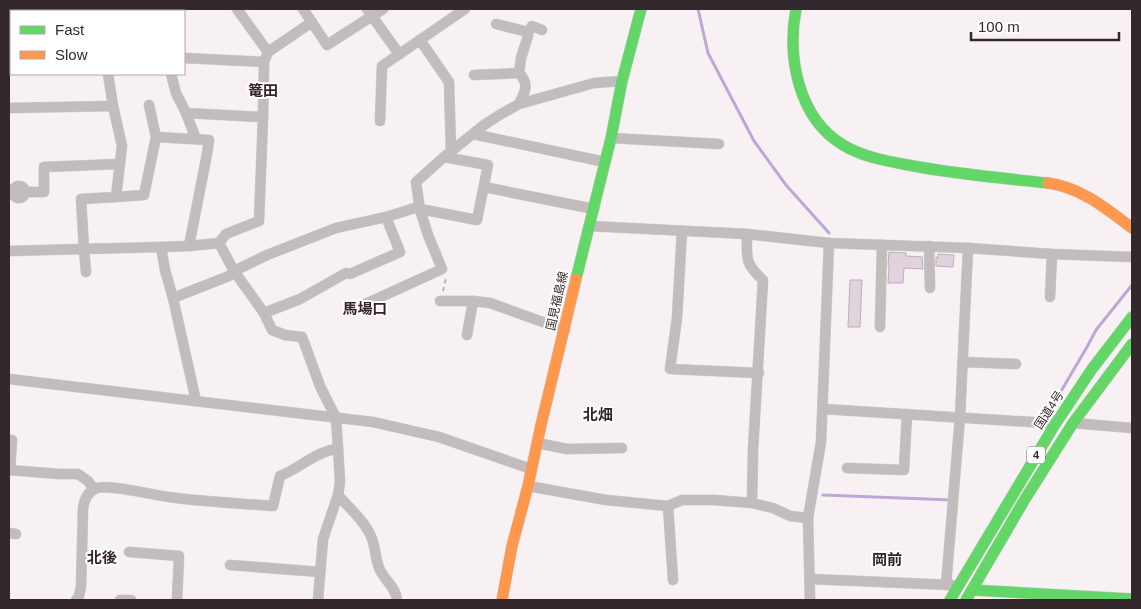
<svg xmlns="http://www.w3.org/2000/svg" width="1141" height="609" font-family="Helvetica,'Noto Sans JP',sans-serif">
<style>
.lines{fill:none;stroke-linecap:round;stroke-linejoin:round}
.stream{stroke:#bca8d6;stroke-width:3}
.building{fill:#e1d3de;stroke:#b8b1b5}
.street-casing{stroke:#d4ced0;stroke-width:11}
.fast-casing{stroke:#d4ced0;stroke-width:12}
.slow-casing{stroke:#d4ced0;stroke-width:12}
.path{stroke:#b7b1b2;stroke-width:2;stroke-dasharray:4 4;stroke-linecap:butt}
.street{stroke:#c2bcbd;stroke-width:10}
.fast{stroke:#63d668;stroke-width:11}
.slow{stroke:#ff974d;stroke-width:11}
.labels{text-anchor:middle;stroke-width:4;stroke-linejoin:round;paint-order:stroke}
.shield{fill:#fff;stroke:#70686b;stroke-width:1}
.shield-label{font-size:11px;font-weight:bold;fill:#33282b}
.street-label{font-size:12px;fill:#33282b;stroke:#fff}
.quarter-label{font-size:15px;font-weight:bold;fill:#38222a;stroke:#fff}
</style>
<rect width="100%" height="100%" fill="#f8f1f3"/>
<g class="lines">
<g class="stream">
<path d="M698 9 708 53 754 141 786 185 829 233"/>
<path d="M1044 420 1087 347 1096 330 1132 285"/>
<path d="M823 495 952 500"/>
</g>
</g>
<g class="building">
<path d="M889 252 906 253V256L922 257 923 269 904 268 903 283H888L889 265H888Z"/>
<path d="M938 254 954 255 953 267 936 266V257L938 258Z"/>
<path d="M850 280H862L860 327H848Z"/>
</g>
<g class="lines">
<g class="street-casing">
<g id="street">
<path d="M102 9V11"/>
<path d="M237 9 268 52"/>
<path d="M303 9 327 45 383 9"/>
<path d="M367 9 399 54"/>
<path d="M312 22 268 52 264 62 263 117 259 221 226 234 219 243 234 271 264 313 272 330 285 335 302 337 320 386 336 418 338 448 340 482 338 495 323 539 318 600"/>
<path d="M496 24 528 32V36L521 58 519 73C530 85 525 91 519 104"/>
<path d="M528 32 532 26 542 30"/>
<path d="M420 40 449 82 451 151"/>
<path d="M9 48H11"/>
<path d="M184 58 264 62"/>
<path d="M108 74 113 106 122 146 116 197 81 199 84 249 161 247 165 270 173 298 196 401"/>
<path d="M171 74 176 93 186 113 263 117"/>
<path d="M474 75 519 73"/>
<path d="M9 108 113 106"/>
<path d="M186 113 196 139"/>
<path d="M380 121 382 66 465 9"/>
<path d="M473 134 605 162"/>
<path d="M156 137 209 140 207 154 189 246"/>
<path d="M611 138 719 144"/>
<circle cx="19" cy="192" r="6"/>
<path d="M484 187 594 209"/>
<path d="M25 192H44V167L119 164"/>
<path d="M116 197 144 195 156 137 149 105"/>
<path d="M386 217 415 208 477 220 488 165 444 157"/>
<path d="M589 226 747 234 829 243 968 248 1052 254 1132 257"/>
<path d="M682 231 677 318 670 369 759 373"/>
<path d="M747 234C747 258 744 263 763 280L753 450 752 503"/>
<path d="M929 246 930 288"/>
<path d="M161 247 189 246 219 243"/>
<path d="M9 251 84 249 86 272"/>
<path d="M1050 297 1052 254"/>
<path d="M173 298 229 276 234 271 267 255 336 228 386 217 400 252 350 274 346 273 300 299 264 313"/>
<path d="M440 301H473L490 303 565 330"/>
<path d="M361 306 442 269 428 235 420 210 416 182 444 157 484 125 501 114 519 104 594 83 622 81"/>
<path d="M880 327 882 245"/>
<path d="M467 335 473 301"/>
<path d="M963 362 1016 364"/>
<path d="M9 379 373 422 439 437 531 469"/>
<path d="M823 409 1047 423 1054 426"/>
<path d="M1073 423 1132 428"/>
<path d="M537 443 567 449 622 448"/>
<path d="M847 468 904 470 907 414"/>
<path d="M9 470 59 474H78L88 481 94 489"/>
<path d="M10 470 12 440"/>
<path d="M528 486 606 500 668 506 682 500H714L752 503 773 508 790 516 808 518"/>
<path d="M338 495C349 508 366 522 372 539 376 549 375 560 380 570 385 581 396 587 397 600"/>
<path d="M668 506 673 580"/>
<path d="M9 533 16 534"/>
<path d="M129 552 179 556 177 600"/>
<path d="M230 565 320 572"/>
<path d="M810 579 952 585"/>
<path d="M946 585 960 417 968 248"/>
<path d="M76 600 79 596 81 587 83 509C84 500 88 491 97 488 110 484 153 495 169 497 204 502 239 503 273 506L280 476C293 471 304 462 316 456 323 452 331 450 338 448"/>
<path d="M120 600H131"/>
<path d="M810 600 808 518 821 442 829 243"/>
</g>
</g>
<g class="fast-casing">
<g id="fast">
<path d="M796 9C787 57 798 118 843 145 863 157 886 161 908 165 954 174 1001 178 1048 183"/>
<path d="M576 279 611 138 622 81 641 9"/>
<path d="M972 590 1132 599"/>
<path d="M950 600 1054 426 1092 369 1132 317"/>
<path d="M966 600 1025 499 1073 423 1132 344"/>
</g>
</g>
<g class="slow-casing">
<g id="slow">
<path d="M1048 183C1080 187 1107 209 1132 228"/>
<path d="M502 600 512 546 528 486 541 425 576 279"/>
</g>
</g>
<path class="path" d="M443 291 446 278"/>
<use href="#street" class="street"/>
<use href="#fast" class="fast"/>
<use href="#slow" class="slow"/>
</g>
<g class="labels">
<rect class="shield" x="1027" y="446.5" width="18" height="17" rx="4"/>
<g class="shield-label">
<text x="1036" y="459">4</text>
</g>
<g class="street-label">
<text transform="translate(557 301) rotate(-77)" y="4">国見福島線</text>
<text transform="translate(1049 410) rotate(-57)" y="4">国道4号</text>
</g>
<g class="quarter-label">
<text x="263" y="96">篭田</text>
<text x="365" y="314">馬場口</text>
<text x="598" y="420">北畑</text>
<text x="102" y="563">北後</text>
<text x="887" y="565">岡前</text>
</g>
</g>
<rect width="1141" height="609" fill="none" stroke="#33282b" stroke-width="20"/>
<rect x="10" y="10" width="175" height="65" fill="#ffffff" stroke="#ada9aa"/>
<rect x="20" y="26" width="25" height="8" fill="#63d668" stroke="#ada9aa"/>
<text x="55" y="35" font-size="15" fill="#33282b">Fast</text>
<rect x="20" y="51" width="25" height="8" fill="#ff974d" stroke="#ada9aa"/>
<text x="55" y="60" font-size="15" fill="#33282b">Slow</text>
<path d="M971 32v8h148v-8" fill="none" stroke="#33282b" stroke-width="2.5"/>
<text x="978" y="32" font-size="15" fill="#33282b" stroke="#ffffff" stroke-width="4" paint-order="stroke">100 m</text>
</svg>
